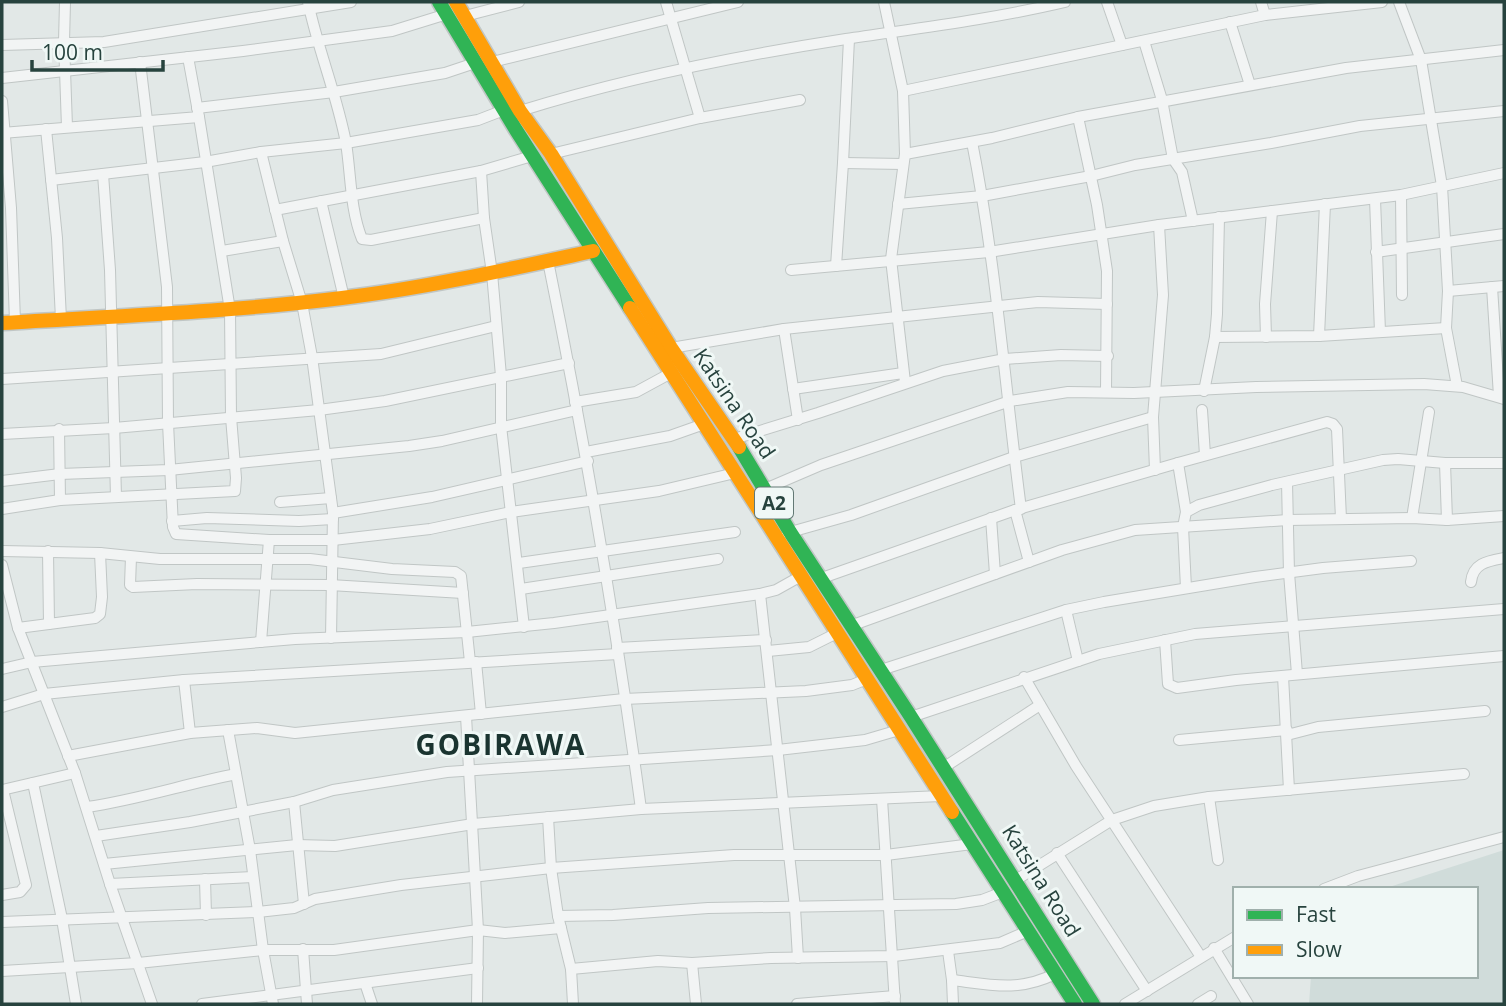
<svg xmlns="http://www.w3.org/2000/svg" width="1506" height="1006" font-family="'Open Sans',sans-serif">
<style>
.built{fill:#d0dcda}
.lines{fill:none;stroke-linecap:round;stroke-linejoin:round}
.street-casing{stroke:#c0c6c5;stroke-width:12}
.fast-casing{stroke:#c0c6c5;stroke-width:17}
.slow-casing{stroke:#c0c6c5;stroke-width:17}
.street{stroke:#f2f4f4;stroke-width:10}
.fast{stroke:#30b455;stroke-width:14}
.slow{stroke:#ff9f0a;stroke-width:14}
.labels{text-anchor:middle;stroke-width:6;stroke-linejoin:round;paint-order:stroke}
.shield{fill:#f0f8f6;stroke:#637975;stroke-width:2}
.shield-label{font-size:19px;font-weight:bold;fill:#27433e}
.street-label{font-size:21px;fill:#27433e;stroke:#f0f8f6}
.district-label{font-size:28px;font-weight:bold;letter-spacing:2px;fill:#1a3430;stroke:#f0f8f6}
</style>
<rect width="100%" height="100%" fill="#e2e8e7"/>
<path class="built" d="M1504 850V1004H1309L1311 976H1476V889H1383Z"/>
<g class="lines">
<g class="street-casing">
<g id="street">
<path d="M65 2 64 42 67 127"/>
<path d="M308 2C318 50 337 95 346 143 351 174 350 209 362 239L371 240 484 218"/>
<path d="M666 2 700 118"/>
<path d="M884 2 903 91 905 154 891 259 905 382"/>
<path d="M1107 2 1122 45"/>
<path d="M1261 2 1265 15"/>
<path d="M1399 2 1421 60 1442 186 1448 291 1446 328 1457 386"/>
<path d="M465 16 519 2"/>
<path d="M1230 22 1250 85"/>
<path d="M1144 41 1162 100 1173 159 1182 172 1193 221"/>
<path d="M2 45 104 42 351 2"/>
<path d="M140 62 167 287 168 423 173 527 176 534 269 540H333L430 529 511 512 659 491 735 473"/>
<path d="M492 62 738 2"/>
<path d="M2 78 243 51 392 31 447 14"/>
<path d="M903 91 1265 15 1382 2"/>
<path d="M2 101 11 208 15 322"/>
<path d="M197 108 334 92 445 73 475 63"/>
<path d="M520 111C626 78 736 56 846 39 919 28 993 19 1065 2"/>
<path d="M1078 117 1097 205 1107 271 1106 391"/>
<path d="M46 129 57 238 61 319"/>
<path d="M2 133 199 117 188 57"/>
<path d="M972 142C996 263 1005 386 1021 509"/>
<path d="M261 152 283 241 302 303 312 357 333 513 331 638"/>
<path d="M551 154 700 118 800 100"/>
<path d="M905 154 992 138 1078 117 1346 68 1504 50"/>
<path d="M843 163 903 164"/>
<path d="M481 171 484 218 492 273 501 376V426L524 627"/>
<path d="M103 174 110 270 116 497"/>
<path d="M51 180 205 162 261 152 346 143 478 120 504 110"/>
<path d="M1401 195 1402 295"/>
<path d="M1375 199 1380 332"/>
<path d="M321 201 344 298"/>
<path d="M898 204 982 196 1091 176 1135 165 1271 143 1360 126 1504 111"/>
<path d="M275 210 481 171 532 156"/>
<path d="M222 251 283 241"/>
<path d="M1376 252 1504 234"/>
<path d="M548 261C585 443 616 625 641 809"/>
<path d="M836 266 843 163 849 39"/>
<path d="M791 270 989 252 1159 225 1401 195 1504 173"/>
<path d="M1492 287 1499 396"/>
<path d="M1448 291 1504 286"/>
<path d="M784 329 798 420"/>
<path d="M1319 336 1325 204"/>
<path d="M1215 337 1319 336 1446 328"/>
<path d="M1266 337 1265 304 1272 211"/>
<path d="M671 348 784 329 1038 302 1107 304"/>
<path d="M2 379 381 354 496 326"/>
<path d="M793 389 903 373"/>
<path d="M1204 391 1215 337 1217 314 1219 217"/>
<path d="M575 402 636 392 671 373"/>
<path d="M1202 410 1205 455"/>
<path d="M59 429 60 500"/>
<path d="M2 434 114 428 319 410 385 401 569 363"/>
<path d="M734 439 818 413 943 371 1005 359 1061 355 1108 356"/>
<path d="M586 452 670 436 704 424"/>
<path d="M1178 463 1186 512"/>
<path d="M1445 463 1447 520"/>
<path d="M1155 470 1153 417 1163 295 1159 225"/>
<path d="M2 481 60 474 169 470 409 446 442 441 577 410"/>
<path d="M1287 482 1289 573 1297 674"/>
<path d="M765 489 821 465 1010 401 1068 392 1134 393 1256 387 1424 384 1463 387 1504 399"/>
<path d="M280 502 331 498"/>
<path d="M2 509 60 500 235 491 236 478 231 417 230 310 199 117"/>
<path d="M1015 510 1029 562"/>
<path d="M333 513 432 497 588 461"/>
<path d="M991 518 995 574"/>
<path d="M1412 518 1429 412"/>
<path d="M172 521 207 518 299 521 333 519"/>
<path d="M787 533 851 515 1014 457 1153 417"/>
<path d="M2 551 100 553 160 559H310L392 569 455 572 461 576 470 662"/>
<path d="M48 551 49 624"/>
<path d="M131 557 130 585 133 587 197 584 330 585 463 593"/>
<path d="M519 563 735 532"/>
<path d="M2 565 18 628 75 773 110 884 152 1004"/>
<path d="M822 578 1015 510 1178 463 1327 422 1333 424 1337 429 1341 519"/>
<path d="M1471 582C1473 563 1488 561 1504 558"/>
<path d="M1186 588 1183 527 1186 512 1199 505 1272 485 1383 460 1398 459 1445 463H1504"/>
<path d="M521 589 718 559"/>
<path d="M760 594 795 908 798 958"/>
<path d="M1066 610 1078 661"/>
<path d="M853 625 1062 550 1135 530 1288 520 1412 518 1447 520 1504 516"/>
<path d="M18 628 95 618 100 614 102 597 100 553"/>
<path d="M1165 640 1168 684 1177 688 1236 680 1504 656"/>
<path d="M261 642 269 540"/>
<path d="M617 648 766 640"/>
<path d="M768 651 809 647 837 633"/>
<path d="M476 662 481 714"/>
<path d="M2 669 32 662 295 639 467 632 554 623 760 594 776 590 801 576"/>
<path d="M881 670 1066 610 1104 602 1255 577 1323 568 1411 561"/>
<path d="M1283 676 1289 790"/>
<path d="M1024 677 1076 766 1201 957"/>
<path d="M184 680 190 733"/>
<path d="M2 707 44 694 184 680 618 654"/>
<path d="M466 716 478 930 477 1004"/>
<path d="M911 717 1099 654 1195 634 1504 609"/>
<path d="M228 730 250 850 263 950 273 1004"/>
<path d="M1287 735 1318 727 1485 711"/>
<path d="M1179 740 1287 730"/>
<path d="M68 756 190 733 257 728 295 733 624 699 806 691 852 685 867 679"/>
<path d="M943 768 1040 705"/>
<path d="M33 783 62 919 76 1004"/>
<path d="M2 790 75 773"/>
<path d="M1209 797 1218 860"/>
<path d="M882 799 895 1004"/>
<path d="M294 802 304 904"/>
<path d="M87 807C137 800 185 784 236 774"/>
<path d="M548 817 551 868 558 916 571 969 573 1004"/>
<path d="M96 836 190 822 294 802 333 790 447 772 778 750 865 740 899 730"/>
<path d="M1057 853 1147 991"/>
<path d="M104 864 297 845 335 846 473 824 641 809 941 796"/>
<path d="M205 879 206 915"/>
<path d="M1016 880 1112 820 1154 806 1209 797 1464 774"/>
<path d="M110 884 253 877"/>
<path d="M1324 889 1358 876 1504 837"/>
<path d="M2 895 20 892 26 885 3 790"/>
<path d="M558 916 613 915 708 908 956 904 982 900 1003 892"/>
<path d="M2 922 258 912 294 908 315 899 401 885 551 868 734 855H886L972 844"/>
<path d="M1214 948 1248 1004"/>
<path d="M303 949 307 1004"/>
<path d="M948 951 952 980 953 1004"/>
<path d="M692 963 696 1004"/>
<path d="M571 969 658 961 692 963 771 958 894 956 1000 943 1028 931"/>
<path d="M2 971 138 963 263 950H334L478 930 505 933 561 928"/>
<path d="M952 980C992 985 1018 992 1055 974"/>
<path d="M365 983 372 1004"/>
<path d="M202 1004 478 968"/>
<path d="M797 1004 895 996"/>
<path d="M1125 1004 1235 937"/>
<path d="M1198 1004 1211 996"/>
</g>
</g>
<g class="fast-casing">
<g id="fast">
<path d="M439 2 516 130 630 308"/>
<path d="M739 447 790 532 911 717 1093 1004"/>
<path d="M952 812 1075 1004"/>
</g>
</g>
<g class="slow-casing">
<g id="slow">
<path d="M456 2 520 111 551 154 671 348 739 447"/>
<path d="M630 308 952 812"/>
<path d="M2 323C115 316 229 312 342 298 426 288 510 269 593 251"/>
</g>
</g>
<use href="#street" class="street"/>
<use href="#fast" class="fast"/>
<use href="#slow" class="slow"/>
</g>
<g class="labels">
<rect class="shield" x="755" y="487.5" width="38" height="31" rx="5"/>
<g class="shield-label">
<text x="774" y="510">A2</text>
</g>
<g class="street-label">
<text transform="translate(734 404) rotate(56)" y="7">Katsina Road</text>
<text transform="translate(1041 881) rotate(58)" y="7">Katsina Road</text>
</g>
<g class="district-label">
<text x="501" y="755">GOBIRAWA</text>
</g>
</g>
<rect width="1506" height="1006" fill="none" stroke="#27433e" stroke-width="7"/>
<rect x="1233" y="887" width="245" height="91" fill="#f0f8f6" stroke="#a0b0ac" stroke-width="2"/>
<rect x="1247" y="910" width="35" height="10" fill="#30b455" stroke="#a0b0ac" stroke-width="2"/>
<text x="1296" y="922" font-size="21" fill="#27433e">Fast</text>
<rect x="1247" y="945" width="35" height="10" fill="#ff9f0a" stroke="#a0b0ac" stroke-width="2"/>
<text x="1296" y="957" font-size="21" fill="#27433e">Slow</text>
<path d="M32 60v10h131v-10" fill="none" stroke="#27433e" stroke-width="3.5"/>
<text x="42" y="60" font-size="21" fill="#27433e" stroke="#f0f8f6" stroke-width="5" paint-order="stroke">100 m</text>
</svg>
